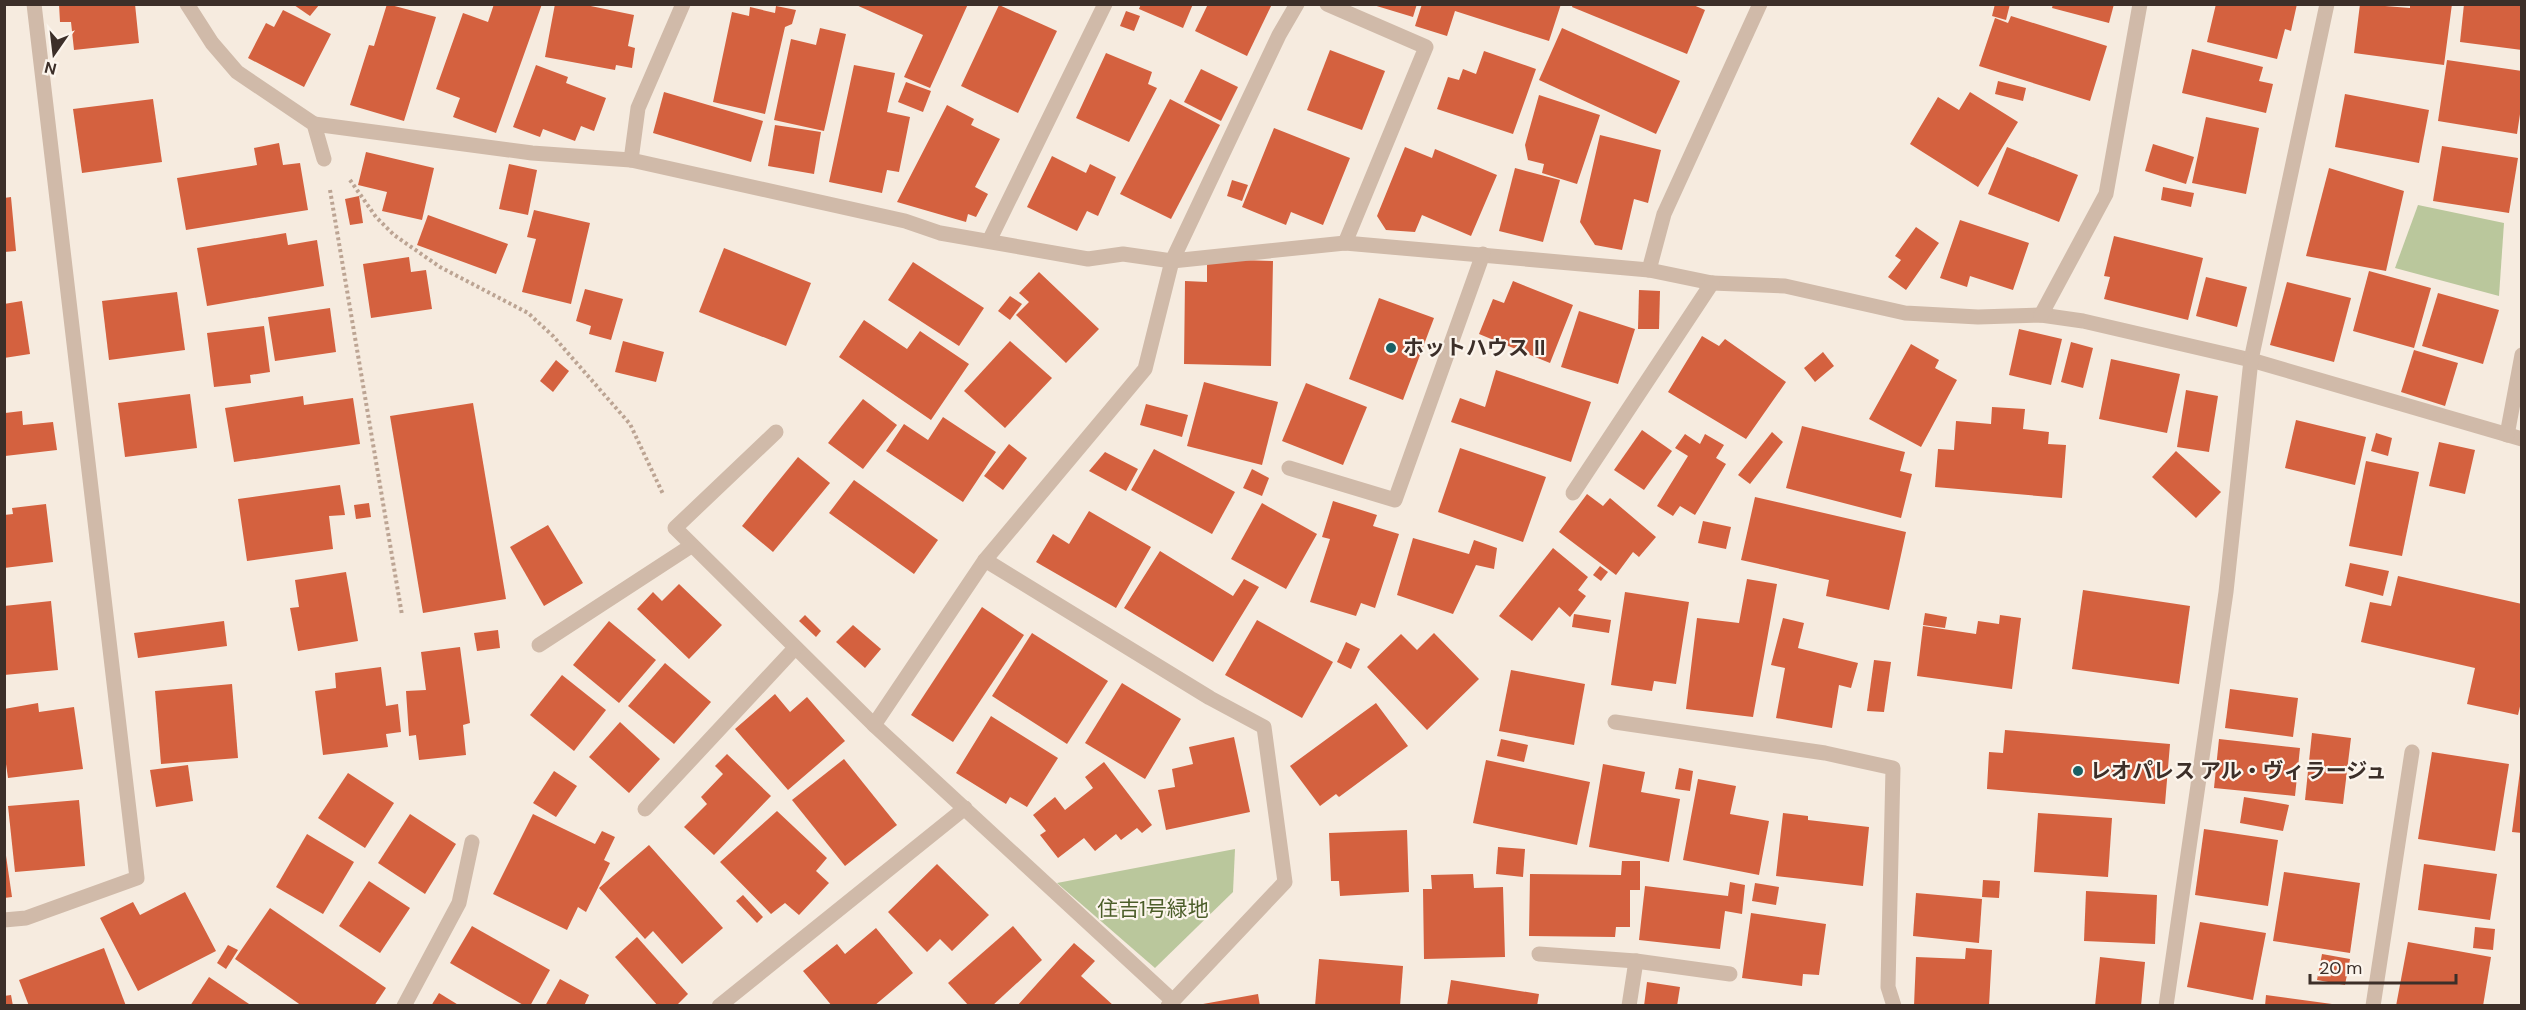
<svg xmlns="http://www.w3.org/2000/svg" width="2526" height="1010" font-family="'DM Sans','Noto Sans JP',sans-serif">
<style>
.green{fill:#bac79c}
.building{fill:#d4613f}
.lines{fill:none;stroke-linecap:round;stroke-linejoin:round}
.path{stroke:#bca493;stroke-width:4;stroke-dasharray:3 3;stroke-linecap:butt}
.street{stroke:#d0baa9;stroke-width:15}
.poi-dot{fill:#196064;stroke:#fcf5ed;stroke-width:2}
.labels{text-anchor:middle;stroke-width:4.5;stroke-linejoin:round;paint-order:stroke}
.poi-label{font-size:21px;font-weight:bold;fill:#3c2f29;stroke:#fcf5ed;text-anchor:start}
.park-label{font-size:21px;fill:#4c5e2a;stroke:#fcf5ed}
</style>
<rect width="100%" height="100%" fill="#f6ebdf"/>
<g class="green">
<path d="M2418 205 2504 223 2499 296 2395 268Z"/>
<path d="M1235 849 1233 892 1155 968 1057 883Z"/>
</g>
<g class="building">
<path d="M59 4H135L139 43 74 50 71 22H60Z"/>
<path d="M387 4 436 17 404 121 350 105 369 45 374 46Z"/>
<path d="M494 4H542L496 133 453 117 460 98 436 89 463 13 488 22Z"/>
<path d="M555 4H581L634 15 628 46 635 48 632 68 616 65 615 70 545 57Z"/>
<path d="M854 4H968L930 88 904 77 923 35Z"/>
<path d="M1141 4H1193L1183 28 1139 9Z"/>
<path d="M1208 4H1272L1247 56 1195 31Z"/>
<path d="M1370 4H1417L1413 17Z"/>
<path d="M1422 4H1561L1549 41 1455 11 1447 36 1415 26Z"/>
<path d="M1573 4H1691L1705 10 1687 54 1572 7Z"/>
<path d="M1995 4H2010L2006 20 1992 16Z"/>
<path d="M2053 4H2114L2109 23 2052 8Z"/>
<path d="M2216 4H2297L2291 31 2285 29 2277 59 2207 42Z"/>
<path d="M2360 4 2410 8V4H2452L2444 65 2354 53Z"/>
<path d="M2464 4H2522V50L2460 42Z"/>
<path d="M294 5H319L310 16Z"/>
<path d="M999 5 1057 31 1018 113 961 86Z"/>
<path d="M776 6 796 10 792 24 785 27 765 114 713 102 732 12 749 16 750 7 775 13Z"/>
<path d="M283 10 331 34 304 87 248 58 266 23 274 27Z"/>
<path d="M1126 11 1140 16 1134 31 1120 26Z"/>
<path d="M2011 16 2107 46 2090 101 1979 66 1995 18 2008 23Z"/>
<path d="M820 28 846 34 824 131 774 120 791 39 816 45Z"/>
<path d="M1562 28 1680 81 1656 134 1539 80Z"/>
<path d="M2192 49 2263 67 2259 81 2273 84 2266 113 2182 93Z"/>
<path d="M1330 50 1385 71 1362 130 1307 110Z"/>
<path d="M1484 51 1536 69 1513 134 1437 109 1448 77 1459 80 1463 69 1476 74Z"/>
<path d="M1106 53 1152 72 1148 84 1157 88 1129 142 1076 118Z"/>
<path d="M2447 60 2522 71V101L2517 134 2438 121Z"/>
<path d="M536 65 568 77 566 83 606 98 594 131 581 126 575 141 543 129 540 137 513 127Z"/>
<path d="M854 65 895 73 887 112 910 117 899 172 887 170 882 193 829 182Z"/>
<path d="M1201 69 1238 87 1221 121 1184 102Z"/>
<path d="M1998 81 2026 88 2023 101 1995 94Z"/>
<path d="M906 82 931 91 923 112 898 102Z"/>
<path d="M664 92 763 121 751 162 653 133Z"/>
<path d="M1970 92 2018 122 1978 187 1910 144 1938 97 1959 110Z"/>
<path d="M2345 94 2429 110 2419 163 2335 147Z"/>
<path d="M1539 95 1600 115 1577 184 1542 173 1544 164 1528 160 1525 145Z"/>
<path d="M153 99 162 162 82 173 73 109Z"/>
<path d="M1170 99 1220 125 1171 219 1120 194Z"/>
<path d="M947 105 974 119 971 125 1000 139 975 187 988 194 976 217 968 214 966 222 897 202Z"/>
<path d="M2206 117 2259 128 2246 194 2192 183Z"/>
<path d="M775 125 821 132 814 174 768 166Z"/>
<path d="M1274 128 1350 158 1323 225 1291 212 1286 225 1242 207Z"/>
<path d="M1600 135 1661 150 1648 203 1634 199 1622 250 1595 245 1580 222Z"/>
<path d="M279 143 283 165 300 163 308 210 186 230 177 178 257 165 254 148Z"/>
<path d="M2153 144 2194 157 2186 184 2145 171Z"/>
<path d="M2442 146 2518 158 2509 213 2433 201Z"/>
<path d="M1405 147 1432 158 1435 149 1497 175 1471 236 1422 215 1415 232 1386 230 1377 216Z"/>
<path d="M2007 147 2078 175 2059 222 1988 194Z"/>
<path d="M366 152 434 168 422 220 382 211 387 192 358 185Z"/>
<path d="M1052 156 1086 173 1090 164 1116 177 1098 216 1087 211 1077 231 1027 207Z"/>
<path d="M509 164 537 170 528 215 499 209Z"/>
<path d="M1515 168 1560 180 1543 242 1499 231Z"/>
<path d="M2329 168 2404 191 2386 271 2306 256Z"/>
<path d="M1232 180 1248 185 1242 201 1227 196Z"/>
<path d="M2163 187 2194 193 2191 207 2161 200Z"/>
<path d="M359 196 363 223 350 225 345 199Z"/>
<path d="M11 197 16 251 4 252V198Z"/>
<path d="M534 210 590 223 571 304 522 292 536 239 527 237Z"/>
<path d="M428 215 508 244 496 274 417 245Z"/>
<path d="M1960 220 2029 243 2013 290 1970 276 1967 287 1940 278Z"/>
<path d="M1916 227 1939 243 1906 290 1888 277 1901 260 1895 256Z"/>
<path d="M286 233 288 245 317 240 324 286 207 306 197 248Z"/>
<path d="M2114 236 2203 258 2188 320 2104 299 2110 277 2104 276Z"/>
<path d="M724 248 811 283 786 346 699 312Z"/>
<path d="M409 257 411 272 426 270 432 309 371 318 363 264Z"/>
<path d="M1207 259 1273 261 1271 366 1184 364 1185 281 1207 282Z"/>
<path d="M913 262 984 308 959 346 888 300Z"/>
<path d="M2369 271 2431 288 2414 348 2353 331Z"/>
<path d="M1039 272 1099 329 1066 363 1016 315 1029 302 1019 293Z"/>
<path d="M2206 277 2247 287 2237 327 2196 316Z"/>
<path d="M1513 281 1573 305 1550 363 1479 334 1493 299 1504 303Z"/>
<path d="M2287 282 2351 298 2334 362 2270 345Z"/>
<path d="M585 289 623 299 611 340 589 334 591 326 576 321Z"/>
<path d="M1639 290 1660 291 1659 329H1638Z"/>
<path d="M177 292 185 350 109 360 102 301Z"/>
<path d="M2438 293 2499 310 2483 364 2422 346Z"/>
<path d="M1010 296 1022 304 1010 320 998 311Z"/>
<path d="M1379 298 1434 318 1403 400 1349 379Z"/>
<path d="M22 301 30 354 4 358V304Z"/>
<path d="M330 308 336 352 275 361 268 317Z"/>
<path d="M1579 311 1635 329 1618 384 1561 367Z"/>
<path d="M864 320 907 349 920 331 969 364 931 420 839 357Z"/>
<path d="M264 326 270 372 250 375 251 383 214 387 207 333Z"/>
<path d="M2019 329 2062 339 2051 385 2009 375Z"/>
<path d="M1702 336 1719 346 1725 339 1786 382 1746 439 1668 392Z"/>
<path d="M623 341 664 352 656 382 615 372Z"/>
<path d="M1010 341 1052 378 1005 428 964 391Z"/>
<path d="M2071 342 2093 348 2083 388 2061 382Z"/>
<path d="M1911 344 1939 360 1935 368 1957 380 1921 447 1869 419Z"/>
<path d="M2414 350 2458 363 2445 406 2401 392Z"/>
<path d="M1823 352 1834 366 1815 382 1804 368Z"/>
<path d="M2111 359 2180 374 2167 433 2099 419Z"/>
<path d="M556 360 569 371 553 392 540 381Z"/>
<path d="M1496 370 1591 402 1571 462 1451 422 1460 398 1485 407Z"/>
<path d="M1204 382 1278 402 1262 465 1187 446Z"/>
<path d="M1306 383 1367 407 1343 465 1282 441Z"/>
<path d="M2186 390 2218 396 2209 452 2177 447Z"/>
<path d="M190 394 197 448 125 457 118 403Z"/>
<path d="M303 396 304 405 353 398 360 444 234 462 225 408Z"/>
<path d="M863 399 897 425 863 469 828 443Z"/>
<path d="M473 403 506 599 423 613 390 416Z"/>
<path d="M1146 404 1188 415 1182 437 1140 425Z"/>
<path d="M1992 407 2025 409 2023 429 2049 432 2048 444 2066 445 2062 498 1935 487 1938 449 1954 450 1956 421 1991 424Z"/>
<path d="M22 411 23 425 53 422 57 450 5 456V413Z"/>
<path d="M943 417 996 452 963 502 886 451 904 424 928 440Z"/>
<path d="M2296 420 2366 437 2355 485 2285 468Z"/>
<path d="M1802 426 1905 452 1900 471 1912 474 1901 518 1786 488Z"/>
<path d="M1642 430 1672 451 1644 490 1614 470Z"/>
<path d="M1772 432 1783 442 1750 484 1738 475Z"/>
<path d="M2376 433 2392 438 2388 456 2371 451Z"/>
<path d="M1685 434 1700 444 1705 434 1724 445 1716 458 1726 464 1695 515 1680 506 1673 516 1657 506 1688 456 1675 448Z"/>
<path d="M2439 442 2475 450 2465 494 2429 486Z"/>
<path d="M1009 444 1027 458 1003 490 984 476Z"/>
<path d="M1460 448 1546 477 1523 542 1438 512Z"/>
<path d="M1154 449 1235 492 1212 534 1131 490Z"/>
<path d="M2176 451 2221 492 2196 518 2152 477Z"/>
<path d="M1105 452 1138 469 1126 491 1089 471Z"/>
<path d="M798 457 830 483 773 552 742 526Z"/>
<path d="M2366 461 2419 472 2402 556 2349 546Z"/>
<path d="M1252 469 1269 478 1262 496 1243 488Z"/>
<path d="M854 480 938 540 914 574 829 513Z"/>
<path d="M340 485 345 515 329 516 333 549 247 561 238 499Z"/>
<path d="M1587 494 1603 506 1610 498 1656 537 1639 557 1633 552 1616 575 1559 532Z"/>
<path d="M1755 497 1906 532 1889 610 1826 596 1829 580 1741 560Z"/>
<path d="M1333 501 1377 515 1373 526 1399 534 1375 608 1361 603 1356 616 1310 602 1330 539 1322 537Z"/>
<path d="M369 503 371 517 356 519 354 505Z"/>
<path d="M1262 503 1317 534 1286 589 1231 559Z"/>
<path d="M46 504 53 562 4 568V515L13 514 12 508Z"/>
<path d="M1089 511 1151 547 1116 608 1036 562 1053 534 1069 544Z"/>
<path d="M1703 521 1731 527 1726 549 1698 543Z"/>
<path d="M548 525 583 583 544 606 510 547Z"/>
<path d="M1413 538 1469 554 1474 540 1497 548 1494 569 1476 565 1453 614 1397 595Z"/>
<path d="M1553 548 1588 577 1578 590 1586 596 1570 617 1559 607 1532 641 1499 616Z"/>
<path d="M1160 551 1233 596 1244 579 1259 587 1213 662 1124 608Z"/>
<path d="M2350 563 2389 571 2383 596 2345 586Z"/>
<path d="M1600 566 1608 572 1601 581 1593 575Z"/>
<path d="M346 572 358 641 298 651 290 608 299 607 295 580Z"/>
<path d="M2398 576 2522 604V698L2518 715 2467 704 2475 668 2361 642 2370 602 2391 606Z"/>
<path d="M1747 579 1777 584 1753 717 1686 709 1697 618 1739 623Z"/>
<path d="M679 584 722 625 689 659 637 609 653 592 662 601Z"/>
<path d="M2083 590 2190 606 2179 684 2072 669Z"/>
<path d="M1625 592 1689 602 1676 684 1654 681 1652 691 1611 685Z"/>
<path d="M51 601 58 670 4 675V606Z"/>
<path d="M982 607 1024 635 953 742 911 715Z"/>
<path d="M1925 613 1947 617 1945 628 1923 625Z"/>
<path d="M1574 614 1611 620 1609 633 1572 627Z"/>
<path d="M805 615 821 631 816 637 799 621Z"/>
<path d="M2000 615 2021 618 2012 689 1917 676 1923 626 1976 634 1978 621 1999 624Z"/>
<path d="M1783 618 1804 623 1798 648 1858 663 1851 688 1839 685 1832 728 1776 718 1785 668 1771 665Z"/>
<path d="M1257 620 1333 662 1302 718 1225 675Z"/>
<path d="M224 621 227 646 138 658 134 633Z"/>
<path d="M609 621 656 660 619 703 573 665Z"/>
<path d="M853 625 881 649 865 668 836 642Z"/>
<path d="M498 630 500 648 477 651 474 633Z"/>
<path d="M1032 633 1108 681 1067 744 992 696Z"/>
<path d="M1434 633 1479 679 1427 730 1367 667 1401 634 1417 650Z"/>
<path d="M1346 642 1360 649 1351 669 1337 662Z"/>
<path d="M460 647 470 723 463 725 466 755 419 760 416 735 409 736 406 691 426 690 421 652Z"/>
<path d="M1874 660 1891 662 1884 712 1867 711Z"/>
<path d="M665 663 711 702 674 744 628 706Z"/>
<path d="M381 667 386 706 398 704 401 732 386 734 388 747 323 755 315 691 336 688 335 673Z"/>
<path d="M1511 670 1585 684 1574 745 1499 731Z"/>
<path d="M562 675 606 710 574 751 530 715Z"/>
<path d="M1122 683 1181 719 1145 779 1085 743Z"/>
<path d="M232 684 238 758 161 764 155 691Z"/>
<path d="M2230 689 2298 698 2293 737 2225 728Z"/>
<path d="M775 694 790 712 807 697 845 741 788 790 735 729Z"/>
<path d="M38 703 39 712 74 707 83 769 8 778 4 750V709Z"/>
<path d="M1376 703 1408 746 1339 797 1336 794 1320 806 1290 766Z"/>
<path d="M991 716 1058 758 1027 807 1010 797 1006 804 956 773Z"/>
<path d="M620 722 660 759 629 793 589 757Z"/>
<path d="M2005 730 2170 744 2165 804 1987 789 1989 752 2003 753Z"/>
<path d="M2312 733 2351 738 2343 804 2305 800Z"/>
<path d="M1234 737 1250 812 1166 830 1158 790 1175 787 1172 769 1193 764 1189 747Z"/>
<path d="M1501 739 1528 745 1524 762 1497 756Z"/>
<path d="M2219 739 2300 748 2295 796 2214 788Z"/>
<path d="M2432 752 2509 764 2495 851 2418 839Z"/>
<path d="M727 754 771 796 714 855 684 827 707 804 701 797 723 774 715 766Z"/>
<path d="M844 759 897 825 845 866 792 800Z"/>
<path d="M1486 760 1590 782 1577 845 1473 823Z"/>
<path d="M1104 762 1152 825 1142 833 1137 828 1121 840 1116 834 1095 851 1084 838 1058 858 1040 835 1046 831 1033 815 1055 797 1065 810 1093 788 1085 777Z"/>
<path d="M1603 764 1645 772 1641 792 1680 799 1669 862 1589 847Z"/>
<path d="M188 765 193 801 156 807 150 770Z"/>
<path d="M1679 768 1693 771 1690 791 1675 789Z"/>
<path d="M554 771 577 786 556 817 533 803Z"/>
<path d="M2520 771H2522V833L2512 832Z"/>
<path d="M348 773 394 803 365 848 318 818Z"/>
<path d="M1698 779 1736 786 1730 814 1769 821 1759 875 1683 860Z"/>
<path d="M2244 797 2289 805 2283 831 2240 823Z"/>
<path d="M79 800 85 866 15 872 8 806Z"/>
<path d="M777 811 827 858 816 871 829 883 799 915 785 903 771 914 720 862Z"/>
<path d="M1783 813 1808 816V820L1869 827 1863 886 1776 876Z"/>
<path d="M2038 813 2112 818 2108 877 2034 872Z"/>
<path d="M410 814 456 844 425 894 378 863Z"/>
<path d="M533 814 595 844 602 831 615 837 604 860 610 863 586 912 578 907 567 930 493 894Z"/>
<path d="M2204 829 2278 840 2268 906 2195 895Z"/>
<path d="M1407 830 1409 892 1340 896 1339 881H1331L1329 833Z"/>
<path d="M307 834 354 862 323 914 276 887Z"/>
<path d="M4 842 12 897 4 898Z"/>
<path d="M649 845 723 928 682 964 653 931 645 939 599 888Z"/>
<path d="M1498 847 1525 849 1523 877 1496 874Z"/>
<path d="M1622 861H1640V890H1630V927H1616L1615 937 1529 936 1530 874 1621 875Z"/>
<path d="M937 864 989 915 952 951 940 939 927 952 888 912Z"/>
<path d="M2424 864 2497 874 2490 920 2418 910Z"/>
<path d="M2284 872 2360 883 2350 953 2273 941Z"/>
<path d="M1473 874 1474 888 1503 887 1505 957 1424 959 1423 889H1432L1431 875Z"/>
<path d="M1983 880 2000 881 1999 898 1982 897Z"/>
<path d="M369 881 410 908 380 953 339 926Z"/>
<path d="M1730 882 1745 885 1742 914 1725 911 1720 949 1639 940 1645 886 1728 896Z"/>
<path d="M1755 883 1779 887 1776 905 1752 901Z"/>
<path d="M2086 891 2157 895 2155 944 2084 941Z"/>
<path d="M185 892 216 951 138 991 100 918 133 902 140 915Z"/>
<path d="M1916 893 1982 899 1979 943 1913 936Z"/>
<path d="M743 895 763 917 757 923 736 901Z"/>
<path d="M270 908 386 988 374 1006H302L235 959Z"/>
<path d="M1751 913 1826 924 1819 975 1803 974 1802 986 1742 978Z"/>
<path d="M2200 922 2266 933 2253 1000 2187 987Z"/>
<path d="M472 926 550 970 530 1006H525L450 963Z"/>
<path d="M1013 926 1042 960 992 1006H969L948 983Z"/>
<path d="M2475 927 2495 929 2493 950 2473 948Z"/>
<path d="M876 928 913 973 874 1006H832L803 971 837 944 845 954Z"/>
<path d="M637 937 688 994 676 1006H658L615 957Z"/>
<path d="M2408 942 2491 957 2483 1006H2396Z"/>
<path d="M1074 943 1095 961 1081 976 1114 1006H1017Z"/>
<path d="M228 945 238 950 226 969 217 963Z"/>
<path d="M104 948 126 1006H29L19 980Z"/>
<path d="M1966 948 1992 950 1989 1006H1914L1916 957 1965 959Z"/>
<path d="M2322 954 2350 959 2345 985 2317 980Z"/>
<path d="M2100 957 2145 962 2141 1006H2095Z"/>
<path d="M1319 959 1403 966 1400 1006H1315Z"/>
<path d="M209 977 252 1006H190Z"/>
<path d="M560 979 589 995 584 1006H545Z"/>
<path d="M1451 980 1539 994 1537 1006H1447Z"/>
<path d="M1647 982 1680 987 1677 1006H1644Z"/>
<path d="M439 993 460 1006H431Z"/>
<path d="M1258 994 1260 1006H1203V1004Z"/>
<path d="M11 995 13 1006H4V996Z"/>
<path d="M2266 995 2332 1004V1006H2265Z"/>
</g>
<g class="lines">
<g class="path">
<path d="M350 180 376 217 394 235 440 267 528 313 553 336 630 424 663 494"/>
<path d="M330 190 402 615"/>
</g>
<g class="street">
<path d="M187 4 212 43 237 72 314 124 324 159"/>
<path d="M1327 4 1426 47 1345 243"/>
<path d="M314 124 532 153 631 160 905 221 940 233 1088 259 1123 254 1172 261 1345 243 1649 270 1712 283 1785 286 1905 313 1978 317 2041 315 2083 321 2251 360 2522 439"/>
<path d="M631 160 638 108 683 4"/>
<path d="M989 241 1105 4"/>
<path d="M1649 270 1664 214 1760 4"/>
<path d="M2041 315 2106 194 2140 4"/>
<path d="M776 432 675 528 874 725 1172 1000"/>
<path d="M2507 435 2522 355"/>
<path d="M1289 468 1395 500 1483 254"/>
<path d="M1573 493 1712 283"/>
<path d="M985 560 1210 698 1264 727 1285 882 1168 1006"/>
<path d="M539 645 691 546"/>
<path d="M1615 722 1825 753 1893 768 1888 987 1894 1006"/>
<path d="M874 725 985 560 1145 369 1172 261 1279 35 1297 4"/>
<path d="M645 809 795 648"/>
<path d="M4 920 26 918 137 878 34 4"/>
<path d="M1539 954 1636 961 1730 974"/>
<path d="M404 1006 459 903 472 842"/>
<path d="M719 1006 965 808"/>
<path d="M1629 1006 1636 961"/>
<path d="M2166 1006 2226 592 2251 360 2327 4"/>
<path d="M2373 1006 2412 752"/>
</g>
</g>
<g class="poi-dot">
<circle cx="1391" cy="348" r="6"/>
<circle cx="2078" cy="771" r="6"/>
</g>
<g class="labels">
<g class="poi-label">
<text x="1403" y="355">ホットハウス II</text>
<text x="2090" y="778">レオパレス アル・ヴィラージュ</text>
</g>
<g class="park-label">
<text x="1153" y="916">住吉1号緑地</text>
</g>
</g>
<rect width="2526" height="1010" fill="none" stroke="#3c2f29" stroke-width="12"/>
<g transform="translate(54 54) rotate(194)" stroke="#fcf5ed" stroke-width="4.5" paint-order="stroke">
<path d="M0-4.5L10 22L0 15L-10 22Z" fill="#3c2f29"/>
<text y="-9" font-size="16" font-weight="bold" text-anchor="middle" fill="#3c2f29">N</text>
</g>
<path d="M2310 974v9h146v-9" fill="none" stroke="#3c2f29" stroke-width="3"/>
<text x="2319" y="974" font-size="18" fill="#3c2f29" stroke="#fcf5ed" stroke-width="4.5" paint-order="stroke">20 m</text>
</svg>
